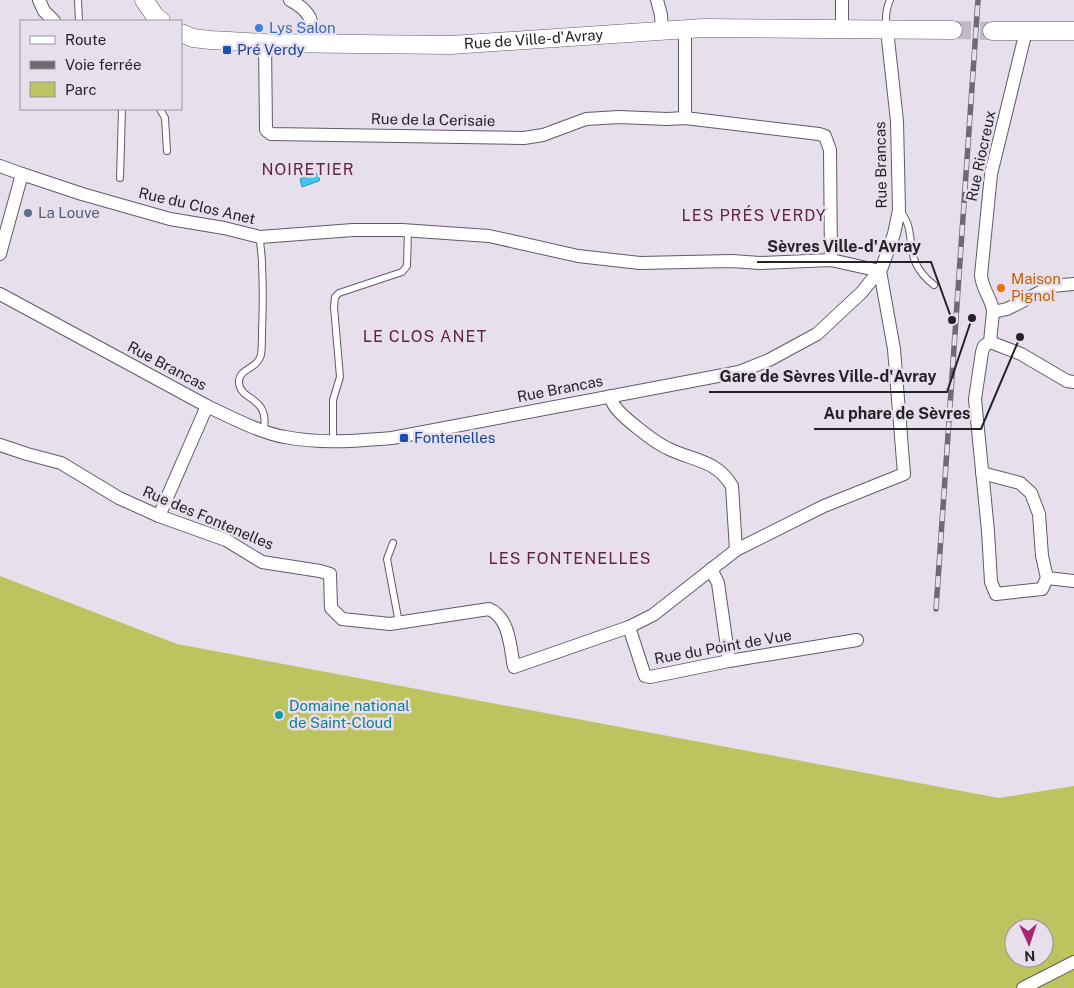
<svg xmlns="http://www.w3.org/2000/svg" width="1074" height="988" font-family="'Public Sans',sans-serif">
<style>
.green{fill:#bdc45f;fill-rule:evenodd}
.water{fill:#42c4f0;stroke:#3993b4}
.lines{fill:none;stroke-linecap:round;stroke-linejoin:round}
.secondary-tunnel{stroke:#c1b9c5;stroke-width:18;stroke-dasharray:18 9;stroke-linecap:butt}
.lane-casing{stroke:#625a66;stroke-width:8}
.street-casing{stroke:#625a66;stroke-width:14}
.secondary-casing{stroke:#625a66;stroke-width:19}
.lane{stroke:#fff;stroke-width:6}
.street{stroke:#fff;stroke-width:12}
.secondary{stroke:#fff;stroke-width:18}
.rail-casing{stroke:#6f6a72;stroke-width:5.5}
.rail{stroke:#e8dfed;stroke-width:4;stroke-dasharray:11;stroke-linecap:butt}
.shop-dot{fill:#3f7fe0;stroke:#e8dfed;stroke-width:2}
.transit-dot{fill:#1a4fb4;stroke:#e8dfed;stroke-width:2}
.service-dot{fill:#5c6f8a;stroke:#e8dfed;stroke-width:2}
.food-dot{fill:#e8710a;stroke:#e8dfed;stroke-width:2}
.culture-dot{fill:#0f9aa8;stroke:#e8dfed;stroke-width:2}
.labels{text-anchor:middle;stroke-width:5;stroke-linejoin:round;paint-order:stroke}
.shop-label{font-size:15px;fill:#366cbe;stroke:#e8dfed;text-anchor:start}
.street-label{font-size:15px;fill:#252227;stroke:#e8dfed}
.transit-label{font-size:15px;fill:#164399;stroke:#e8dfed;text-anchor:start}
.service-label{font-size:15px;fill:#4e5e75;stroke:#e8dfed;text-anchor:start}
.food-label{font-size:15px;fill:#c56008;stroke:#e8dfed;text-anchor:start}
.culture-label{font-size:15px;fill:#0d838f;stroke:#e8dfed;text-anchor:start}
.neighbourhood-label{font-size:16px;letter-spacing:1px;fill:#622243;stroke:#e8dfed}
.leader{fill:none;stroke:#252227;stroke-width:2}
.callout-dot{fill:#252227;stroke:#e8dfed;stroke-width:2}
.callout-label{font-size:16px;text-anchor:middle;font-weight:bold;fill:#252227;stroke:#e8dfed;stroke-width:5;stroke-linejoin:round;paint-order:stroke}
</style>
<rect width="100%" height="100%" fill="#e8dfed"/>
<path class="green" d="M0 576 177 644 999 798 1074 786V988H0ZM1014 928H1044V958H1014Z"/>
<path class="water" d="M316 173 320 176 319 181 302 187 300 179Z"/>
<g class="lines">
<path class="secondary-tunnel" d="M953 30 992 31"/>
<g class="lane-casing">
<g id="lane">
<path d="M78 0 79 21"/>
<path d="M887 28C885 18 886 9 890 0"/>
<path d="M160 109 165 118 167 151"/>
<path d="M120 178 122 109"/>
<path d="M900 211C920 234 899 258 934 285"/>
<path d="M260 237C260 246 262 255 262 264 263 286 263 309 262 332 262 340 262 348 261 355 257 370 238 368 239 383 241 402 269 395 264 430"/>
<path d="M333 441V400L340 377 334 307 335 297 339 293 402 272 407 266 408 230"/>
<path d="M393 543 387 559 399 623"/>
</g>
</g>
<g class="street-casing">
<g id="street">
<path d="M39 0 44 11 54 21"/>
<path d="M290 0C312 12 313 21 314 44"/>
<path d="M657 0 661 15 662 30"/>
<path d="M685 29V118"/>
<path d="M842 30V0"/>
<path d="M1026 31 991 174 981 275C982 290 993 301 993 312L990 342 984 346 982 352 975 399 988 531 991 582 996 594 1042 589 1047 578"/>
<path d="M265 43 266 130 271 134 524 138 543 135 586 119 619 117 667 119 685 118 819 134 825 136 830 150 831 260"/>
<path d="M0 166 22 174 0 254"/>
<path d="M22 174 82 194 170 219 224 228 260 237 353 230H402L489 236 578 256 640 263 732 261 760 263 831 260 880 271"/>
<path d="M0 294 207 406C230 417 261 433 285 437 321 444 357 441 392 438L739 372 769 360 817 334 862 292 882 267 894 234 899 210 897 121 887 30"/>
<path d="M993 312 1007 309 1052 286 1074 284"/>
<path d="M990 342 1021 354 1067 381 1074 382"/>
<path d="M611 396C612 398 611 401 613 403 617 414 656 443 667 448 692 461 716 459 732 486L736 550"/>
<path d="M0 445 27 454 61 463 119 498 159 516 226 540 262 562 320 571 330 574 331 608 342 619 390 624 489 609C510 618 510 647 514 667L629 627 653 615 736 550 824 506 904 474 894 349 880 271"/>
<path d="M982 473 1020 483 1031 493 1039 514 1042 556 1047 578"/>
<path d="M159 516 207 406"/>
<path d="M711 569 718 583 729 661"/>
<path d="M1047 578 1074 581"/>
<path d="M629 627 645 676 650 677 729 661 857 640"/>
<path d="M1023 988 1074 962"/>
</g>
</g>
<g class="secondary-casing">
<g id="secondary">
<path d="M144 0 155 16 161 21"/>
<path d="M992 31H1074"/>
<path id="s1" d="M181 33 193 38 210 40 265 43 451 45 703 28 953 30"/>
</g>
</g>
<use href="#lane" class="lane"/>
<use href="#street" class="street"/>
<use href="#secondary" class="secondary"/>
<g class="rail-casing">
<path id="rail" d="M936 609 978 0"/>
</g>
<use href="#rail" class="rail"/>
</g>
<circle class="shop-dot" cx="259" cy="28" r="5"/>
<g class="transit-dot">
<rect x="222" y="45" width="10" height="10" rx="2.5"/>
<rect x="399" y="433" width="10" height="10" rx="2.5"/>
</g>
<circle class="service-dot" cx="28" cy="213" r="5"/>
<circle class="food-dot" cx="1001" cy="288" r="5"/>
<circle class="culture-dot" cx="279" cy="715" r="5"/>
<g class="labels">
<g class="shop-label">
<text x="269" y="33">Lys Salon</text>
</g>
<g class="street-label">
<text dy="5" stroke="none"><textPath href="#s1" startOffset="354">Rue de Ville-d'Avray</textPath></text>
<text transform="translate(433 120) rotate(1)" y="5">Rue de la Cerisaie</text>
<text transform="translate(981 156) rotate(-78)" y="5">Rue Riocreux</text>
<text transform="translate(881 165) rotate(-91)" y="5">Rue Brancas</text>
<text transform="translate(197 206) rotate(13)" y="5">Rue du Clos Anet</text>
<text transform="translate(167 366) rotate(28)" y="5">Rue Brancas</text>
<text transform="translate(560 389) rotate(-11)" y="5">Rue Brancas</text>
<text transform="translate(208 518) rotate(23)" y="5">Rue des Fontenelles</text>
<text transform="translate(723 647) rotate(-10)" y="5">Rue du Point de Vue</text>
</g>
<g class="transit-label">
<text x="237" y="55">Pré Verdy</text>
<text x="414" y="443">Fontenelles</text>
</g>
<g class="service-label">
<text x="38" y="218">La Louve</text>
</g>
<g class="food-label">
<text x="1011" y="284">Maison<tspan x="1011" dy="17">Pignol</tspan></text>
</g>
<g class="culture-label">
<text x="289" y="711">Domaine national<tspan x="289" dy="17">de Saint-Cloud</tspan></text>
</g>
<g class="neighbourhood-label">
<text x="308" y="175">NOIRETIER</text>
<text x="754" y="221">LES PRÉS VERDY</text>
<text x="425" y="342">LE CLOS ANET</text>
<text x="570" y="564">LES FONTENELLES</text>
</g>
</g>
<path class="leader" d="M952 320L931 262H757M972 318L947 392H709M1020 337L981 429H814"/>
<g class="callout-dot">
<circle cx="952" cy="320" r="5"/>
<circle cx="972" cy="318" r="5"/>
<circle cx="1020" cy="337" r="5"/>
</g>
<g class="callout-label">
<text x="844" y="252">Sèvres Ville-d'Avray</text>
<text x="828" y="382">Gare de Sèvres Ville-d'Avray</text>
<text x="897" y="419">Au phare de Sèvres</text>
</g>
<rect x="20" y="20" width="162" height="90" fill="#e8dfed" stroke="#9a939e"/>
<rect x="30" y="36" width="25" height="8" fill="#ffffff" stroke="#9a939e"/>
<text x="65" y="45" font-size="15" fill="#252227">Route</text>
<rect x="30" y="61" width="25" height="8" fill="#6f6a72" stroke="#9a939e"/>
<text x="65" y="70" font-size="15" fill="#252227">Voie ferrée</text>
<rect x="30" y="82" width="25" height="15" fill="#bdc45f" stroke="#9a939e"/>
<text x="65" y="95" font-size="15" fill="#252227">Parc</text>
<g transform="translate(1029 943) rotate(177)"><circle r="24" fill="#e8dfed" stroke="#9a939e"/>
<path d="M0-4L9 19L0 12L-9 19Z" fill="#a92570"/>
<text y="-8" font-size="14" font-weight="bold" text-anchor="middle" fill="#252227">N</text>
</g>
</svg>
